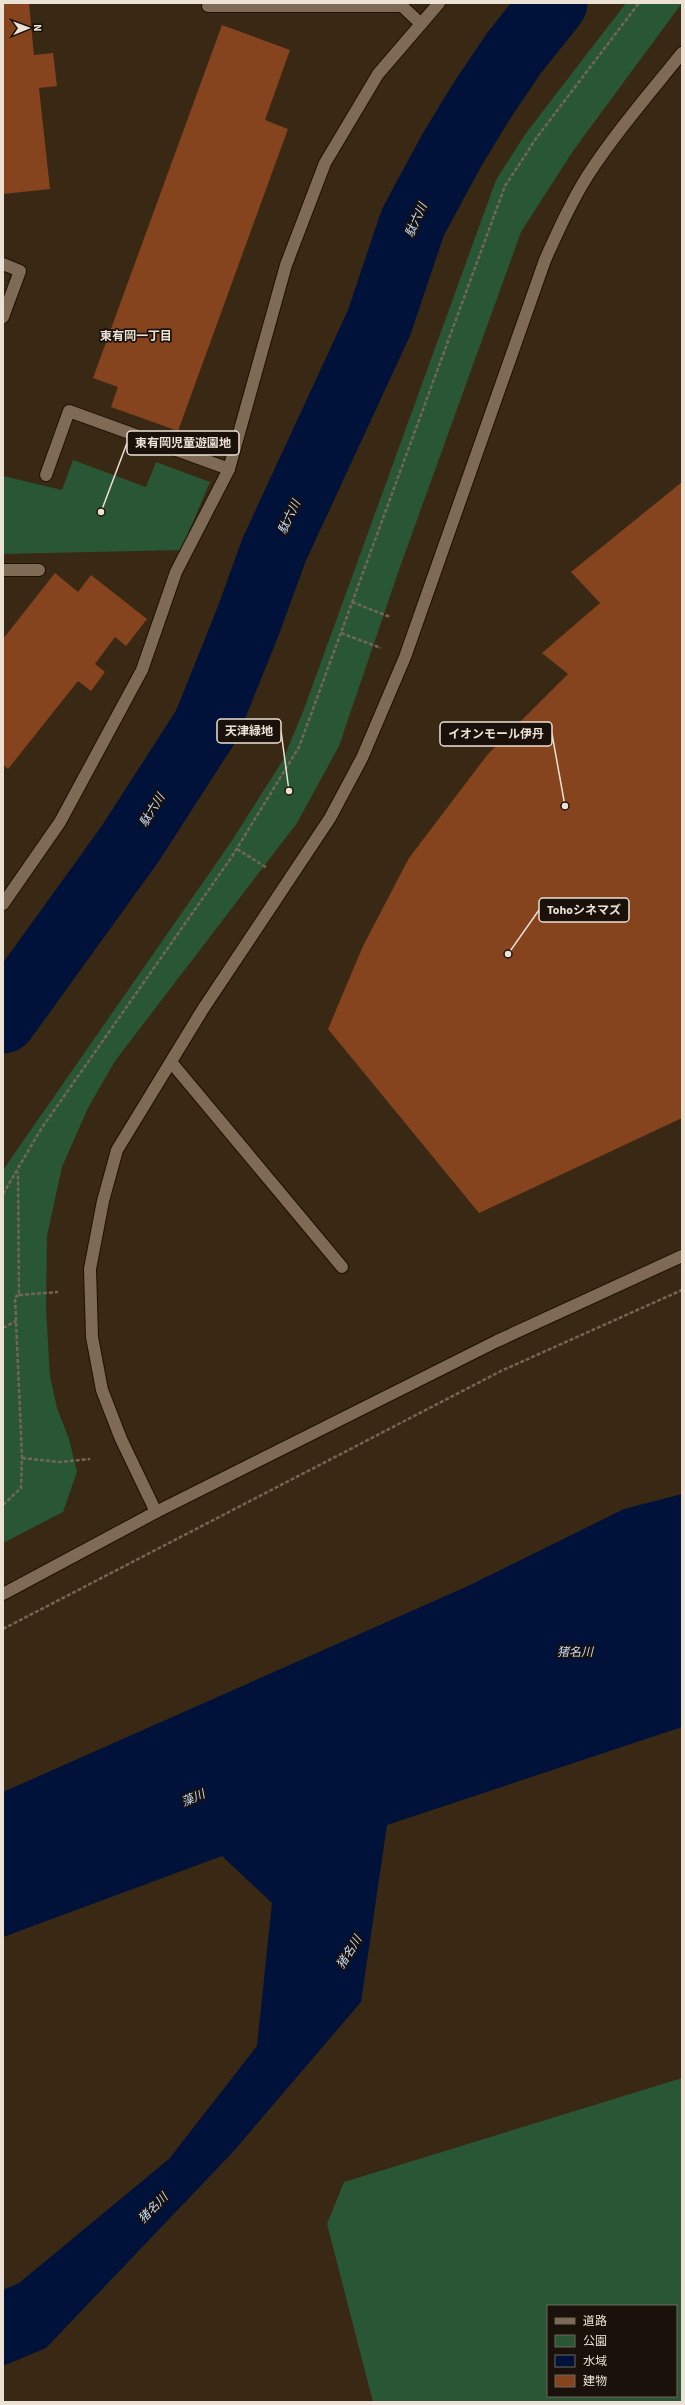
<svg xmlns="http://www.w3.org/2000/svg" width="685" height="2405" font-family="'Source Sans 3','Noto Sans JP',sans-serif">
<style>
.green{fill:#295635;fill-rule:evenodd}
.water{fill:#001239}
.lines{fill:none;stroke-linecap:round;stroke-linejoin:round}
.river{stroke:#001239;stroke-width:67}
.building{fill:#85441e}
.minor-casing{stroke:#1f1000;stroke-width:14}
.path{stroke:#746655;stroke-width:2.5;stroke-dasharray:4 2;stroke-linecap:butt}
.minor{stroke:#7e6a55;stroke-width:12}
.labels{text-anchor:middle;stroke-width:3.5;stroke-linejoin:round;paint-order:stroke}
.water-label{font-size:12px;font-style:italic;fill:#c3d9fb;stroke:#1a120a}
.neighbourhood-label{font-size:12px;font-weight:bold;fill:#ece1d5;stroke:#1a120a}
.leader{fill:none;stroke:#ece1d5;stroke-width:1.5}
.callout-dot{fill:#ece1d5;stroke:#1a120a;stroke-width:1.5}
.callout{fill:#1a120a;stroke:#ece1d5;stroke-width:1.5}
.callout-label{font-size:12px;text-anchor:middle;font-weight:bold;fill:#ece1d5}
</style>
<rect width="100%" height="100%" fill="#382814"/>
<g class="green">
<path d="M626 3H682L573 151 521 232 400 567 339 746 297 823 115 1061 88 1108 62 1167 47 1236 46 1308 50 1376 57 1408 69 1439 77 1472 63 1512 3 1543V1170L231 842 283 760 304 709 496 180 526 133Z"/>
<path d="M73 460 146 487 156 462 210 482 181 550 3 554V476L62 490Z"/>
<path d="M682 2078V2402H373L327 2224 344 2182ZM548 2306H676V2396H548Z"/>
</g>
<path class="water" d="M682 1494V1727L387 1825 361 2002 232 2153 46 2348 3 2366V2290L19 2283 169 2159 257 2046 272 1903 222 1856 3 1937V1792L468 1586 624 1509Z"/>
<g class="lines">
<path class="river" d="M3 1020 130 844 206 726 249 619 274 550 379 323 413 222 453 148 483 99 514 53 554 3"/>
</g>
<g class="building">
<path d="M3 3H29L34 55 53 53 57 86 39 88 50 189 3 194Z"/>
<path d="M222 25 290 50 265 120 288 129 178 431 111 407 118 387 93 378Z"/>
<path d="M682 482V1118L479 1213 328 1029 363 946 409 858 488 754 568 674 542 653 600 603 571 572Z"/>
<path d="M55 573 78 592 91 575 147 619 126 646 115 637 95 664 105 672 91 691 78 681 8 769 3 765V639Z"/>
</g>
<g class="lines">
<g class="minor-casing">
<g id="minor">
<path d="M208 6H402L421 24"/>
<path d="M3 264 20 271 3 317"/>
<path d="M46 475 69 411 229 469"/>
<path d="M3 570H39"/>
<path d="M3 904 60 822 142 670 176 572 229 469 286 265 325 163 378 74 439 3"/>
<path d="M171 1062 342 1267"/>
<path d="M156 1512 121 1439 102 1390 92 1337 90 1269 103 1201 117 1150 203 1009 330 818 362 758 405 657 545 260C558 231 571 202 588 175 616 132 650 93 682 53"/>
<path d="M3 1594 156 1512 497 1341 682 1256"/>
</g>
</g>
<g class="path">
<path d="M352 602 390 617"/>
<path d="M341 633 381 648"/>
<path d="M237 849 267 868"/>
<path d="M3 1194 41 1129 231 858 299 747 505 186 537 137 639 3"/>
<path d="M19 1295 58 1292"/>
<path d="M3 1328 16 1321"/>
<path d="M22 1458 59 1462 90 1459"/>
<path d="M3 1505 21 1488 22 1458 15 1297 19 1295 18 1172"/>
<path d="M3 1629 501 1371 682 1290"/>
</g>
<use href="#minor" class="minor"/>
</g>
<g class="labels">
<g class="water-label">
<text transform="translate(416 220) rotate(-66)" y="4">駄六川</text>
<text transform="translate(289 517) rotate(-65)" y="4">駄六川</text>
<text transform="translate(152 810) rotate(-58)" y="4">駄六川</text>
<text x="575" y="1656">猪名川</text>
<text transform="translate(193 1798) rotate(-24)" y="4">藻川</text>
<text transform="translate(349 1952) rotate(-58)" y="4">猪名川</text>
<text transform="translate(153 2208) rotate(-46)" y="4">猪名川</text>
</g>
<g class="neighbourhood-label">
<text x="136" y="340">東有岡一丁目</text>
</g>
</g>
<path class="leader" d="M101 512L127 443M289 791L281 731M565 806L552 734M508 954L539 910"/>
<g class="callout-dot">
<circle cx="101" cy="512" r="4"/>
<circle cx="289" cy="791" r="4"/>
<circle cx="565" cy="806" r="4"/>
<circle cx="508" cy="954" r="4"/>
</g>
<g class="callout">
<rect x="127" y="431" width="112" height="24" rx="4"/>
<rect x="217" y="719" width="64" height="24" rx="4"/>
<rect x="440" y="722" width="112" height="24" rx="4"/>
<rect x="539" y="898" width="90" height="24" rx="4"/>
</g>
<g class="callout-label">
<text x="183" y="447">東有岡児童遊園地</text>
<text x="249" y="735">天津緑地</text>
<text x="496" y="738">イオンモール伊丹</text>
<text x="584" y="914">Tohoシネマズ</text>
</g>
<rect width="685" height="2405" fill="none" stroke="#ece1d5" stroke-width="8"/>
<rect x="547" y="2305" width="130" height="92" fill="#1a120a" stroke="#6e655b"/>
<rect x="555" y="2318" width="20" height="6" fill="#7e6a55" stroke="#6e655b"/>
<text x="583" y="2325" font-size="12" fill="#ece1d5">道路</text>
<rect x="555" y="2335" width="20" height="12" fill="#295635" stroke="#6e655b"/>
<text x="583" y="2345" font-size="12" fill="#ece1d5">公園</text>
<rect x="555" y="2355" width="20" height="12" fill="#001239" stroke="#6e655b"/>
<text x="583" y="2365" font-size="12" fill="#ece1d5">水域</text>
<rect x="555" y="2375" width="20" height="12" fill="#85441e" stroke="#6e655b"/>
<text x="583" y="2385" font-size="12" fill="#ece1d5">建物</text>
<g transform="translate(28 28) rotate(89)" stroke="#1a120a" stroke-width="3" paint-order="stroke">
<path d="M0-3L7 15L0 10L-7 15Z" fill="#ece1d5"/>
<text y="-6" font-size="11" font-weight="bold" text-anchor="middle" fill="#ece1d5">N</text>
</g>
</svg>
